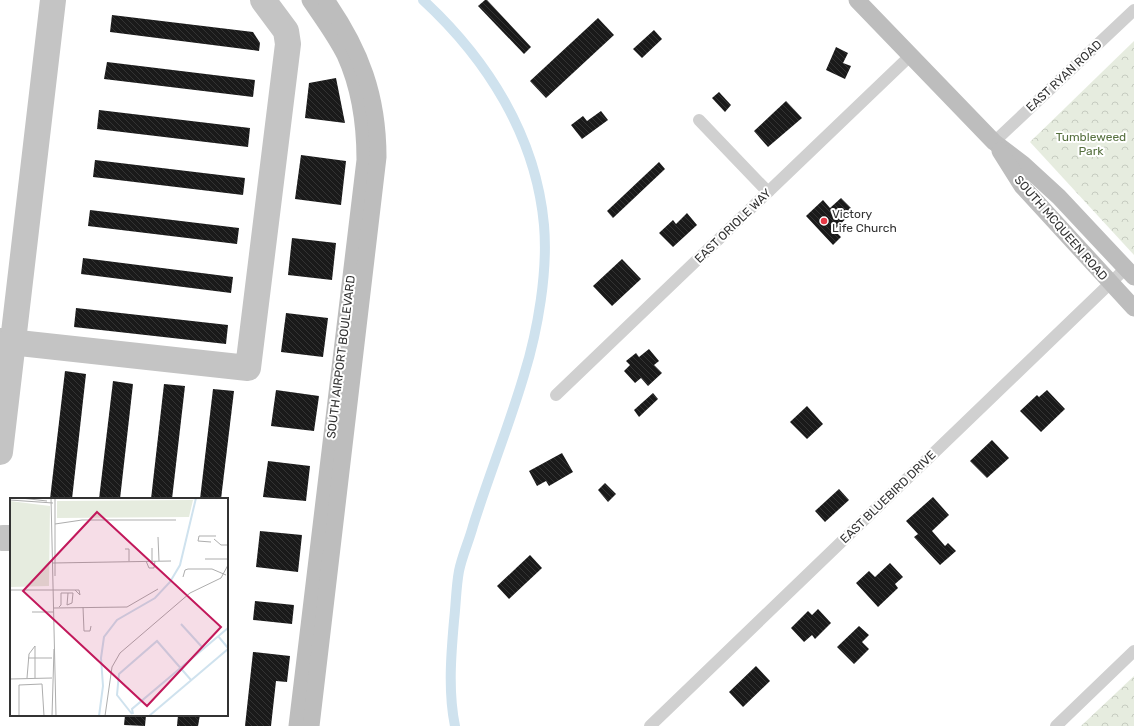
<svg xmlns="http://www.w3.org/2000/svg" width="1134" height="726" font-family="Rubik,sans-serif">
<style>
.park{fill:url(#park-crowns)}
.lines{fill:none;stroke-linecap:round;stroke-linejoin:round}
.canal{stroke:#cfe2ee;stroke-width:10}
.taxiway{stroke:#c4c4c4;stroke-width:26}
.building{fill:url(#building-back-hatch)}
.street{stroke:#d0d0d0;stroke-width:12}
.secondary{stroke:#bdbdbd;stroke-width:17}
.poi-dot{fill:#e63946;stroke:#fff;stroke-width:1.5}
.labels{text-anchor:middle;stroke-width:4;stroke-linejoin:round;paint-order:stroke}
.street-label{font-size:12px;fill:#333;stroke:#fff}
.park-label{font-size:12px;fill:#56703f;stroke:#fff}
.poi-label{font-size:12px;fill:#333;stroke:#fff;text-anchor:start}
.inset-river{fill:none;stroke:#cfe2ee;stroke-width:2}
.inset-road{fill:none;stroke:#adadad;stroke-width:1}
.view{fill:#c2185b;fill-opacity:0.15;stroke:#c2185b;stroke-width:2}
.inset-edge{fill:none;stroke:#333;stroke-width:2}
</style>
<defs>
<pattern id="park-crowns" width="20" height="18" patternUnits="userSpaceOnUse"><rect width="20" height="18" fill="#e6ecdf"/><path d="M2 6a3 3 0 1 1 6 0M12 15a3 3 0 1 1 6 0" fill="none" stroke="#c6cbc0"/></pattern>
<pattern id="building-back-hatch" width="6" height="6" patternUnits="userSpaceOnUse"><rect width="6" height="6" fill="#1a1a1a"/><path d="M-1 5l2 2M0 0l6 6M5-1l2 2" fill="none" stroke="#333"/></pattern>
</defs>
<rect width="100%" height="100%" fill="#fff"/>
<g class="park">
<path d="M1134 41V255L1030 142Z"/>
<path d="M1134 676V726H1081Z"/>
</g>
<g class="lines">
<path class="canal" d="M423 0C487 59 536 136 544 225 548 271 538 330 524 375 509 426 489 475 473 526 469 541 462 556 459 571 456 587 456 604 454 621 451 655 448 692 455 726"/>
<g class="taxiway">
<path d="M0 341 248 368 288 44 286 31 263 0"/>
<path d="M0 452 53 0"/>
<path d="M3 538H11"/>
</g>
</g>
<g class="building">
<path d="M485 0H487L531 47 524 54 478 6Z"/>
<path d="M112 15 253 32 260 43 259 51 110 32Z"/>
<path d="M598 18 614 35 546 98 530 81Z"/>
<path d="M654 30 662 39 642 58 633 49Z"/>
<path d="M836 47 848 53 843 63 851 66 845 79 826 70Z"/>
<path d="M107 62 255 80 253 97 104 79Z"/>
<path d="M336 78 345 123 305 118 309 83Z"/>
<path d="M719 92 731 105 725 112 712 98Z"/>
<path d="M786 101 802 118 768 147 754 131Z"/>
<path d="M99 110 250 128 248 147 97 129Z"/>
<path d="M601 111 608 120 582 139 571 125 583 116 587 121Z"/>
<path d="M301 155 346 161 341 205 295 199Z"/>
<path d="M95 160 245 178 243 195 93 177Z"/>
<path d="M659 162 665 169 613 218 607 211Z"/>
<path d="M841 198 854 211 834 230 841 237 833 245 806 216 823 200 830 208Z"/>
<path d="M90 210 239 228 237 244 88 226Z"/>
<path d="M687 213 697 225 673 247 659 233 673 220 676 224Z"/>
<path d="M292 238 336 243 332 280 288 275Z"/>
<path d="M83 258 233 277 231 293 81 274Z"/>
<path d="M622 259 641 279 612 306 593 286Z"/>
<path d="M76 308 228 325 226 344 74 327Z"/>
<path d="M286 313 328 318 323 357 281 352Z"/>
<path d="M649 349 659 361 654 365 662 373 648 386 641 378 635 383 624 371 630 365 626 361 636 353 639 357Z"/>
<path d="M65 371 86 374 72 499H50Z"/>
<path d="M113 381 133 384 120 499H99Z"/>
<path d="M164 384 185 386 172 499H151Z"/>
<path d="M213 389 234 391 221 499H200Z"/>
<path d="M276 390 319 396 314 431 271 426Z"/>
<path d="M1047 390 1065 409 1041 432 1020 411 1037 395 1039 397Z"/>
<path d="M653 393 658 399 639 417 634 410Z"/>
<path d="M807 406 823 424 807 439 790 422Z"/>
<path d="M992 440 1009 458 987 478 970 461Z"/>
<path d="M562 453 573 472 549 486 546 481 537 486 529 471Z"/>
<path d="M268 461 310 466 306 501 263 497Z"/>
<path d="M605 483 616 494 608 502 598 490Z"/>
<path d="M839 489 849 500 825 522 815 511Z"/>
<path d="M933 497 949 515 932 531 945 546 948 543 956 551 940 565 914 537 918 534 906 521Z"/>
<path d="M260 531 302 535 298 572 256 567Z"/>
<path d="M530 555 542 568 509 599 497 586Z"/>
<path d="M890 563 903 577 895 584 898 588 878 607 856 583 869 571 875 577Z"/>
<path d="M255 601 294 605 292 624 253 620Z"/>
<path d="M818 609 831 623 815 639 812 635 804 642 791 628 808 611 812 615Z"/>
<path d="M859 626 869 635 862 642 869 649 854 664 837 647Z"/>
<path d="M253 652 290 656 287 682 276 681 271 726H245Z"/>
<path d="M756 666 770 681 743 707 729 692Z"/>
<path d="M125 715H146L145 726 124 725Z"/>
<path d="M178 715H200L198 726H177Z"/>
</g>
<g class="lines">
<g class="street">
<path d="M699 120 768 192"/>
<path d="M994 142 1134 10"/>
<path d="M556 395 910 56"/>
<path d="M650 726 1126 268"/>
<path d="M1056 726 1134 651"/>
</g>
<g class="secondary">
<path d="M857 0 994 142 1023 164 1059 197 1134 277"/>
<path d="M1000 151 1022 186 1134 308"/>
<path d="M297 726 365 160C365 124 360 88 345 55 335 35 322 18 310 0"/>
<path d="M311 726 378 157C378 96 361 50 326 0"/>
</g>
</g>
<circle class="poi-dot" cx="824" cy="221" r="4"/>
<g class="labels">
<g class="street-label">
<text transform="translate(1064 76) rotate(-43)" y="4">EAST RYAN ROAD</text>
<text transform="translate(733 226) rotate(-44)" y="4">EAST ORIOLE WAY</text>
<text transform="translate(1061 228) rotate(49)" y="4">SOUTH MCQUEEN ROAD</text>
<text transform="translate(341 357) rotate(-83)" y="4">SOUTH AIRPORT BOULEVARD</text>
<text transform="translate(888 497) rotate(-44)" y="4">EAST BLUEBIRD DRIVE</text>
</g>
<g class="park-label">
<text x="1091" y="141">Tumbleweed<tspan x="1091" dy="14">Park</tspan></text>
</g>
<g class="poi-label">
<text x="832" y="218">Victory<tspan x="832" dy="14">Life Church</tspan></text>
</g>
</g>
<g transform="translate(10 498)">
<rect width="218" height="218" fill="#fff"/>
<path d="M183 2 179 19 47 20V3ZM0 3 40 8 39 88 0 89Z" fill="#e6ecdf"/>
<path d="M2 25H15V41H3ZM21 25H34V41L21 42ZM20.5 46a5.5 5.5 0 1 1 11 0a5.5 5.5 0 1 1-11 0Z" fill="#e6ecdf"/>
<path class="inset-river" d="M171 126 192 149M208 138 218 150M122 216 107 197 109 176 147 143 181 182M123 216 122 211 218 130M89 218 93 188 91 160 94 139 107 122 145 100 160 84 170 67 186 0M139 218 218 151"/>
<path class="inset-road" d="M11 0 37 3M41 0 46 218M0 2 43 5M45 26 72 22H166M148 39 149 63M204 41 211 47H218M188 43 189 38H206M188 43 201 44M115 51H119V63M195 61H218M136 63 139 70H144L145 63M142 63V50M43 65 161 63M45 78V0M173 79 175 72 178 71H202L216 77M0 92H69L70 97 65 92M49 109 51 107V95H63L62 105 57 107 58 95M73 109 74 133H80L81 128M44 110 117 109 148 91M22 114H44M25 148V180M0 151V181M18 160H42M17 180 19 156 25 148M0 181 42 180M9 218V187L32 186 34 218M42 218 44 151M95 218 102 169 110 155 180 95 211 80 218 67"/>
<path class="view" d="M87 14 211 129 137 208 13 93Z"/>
<rect width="218" height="218" class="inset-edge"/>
</g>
</svg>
